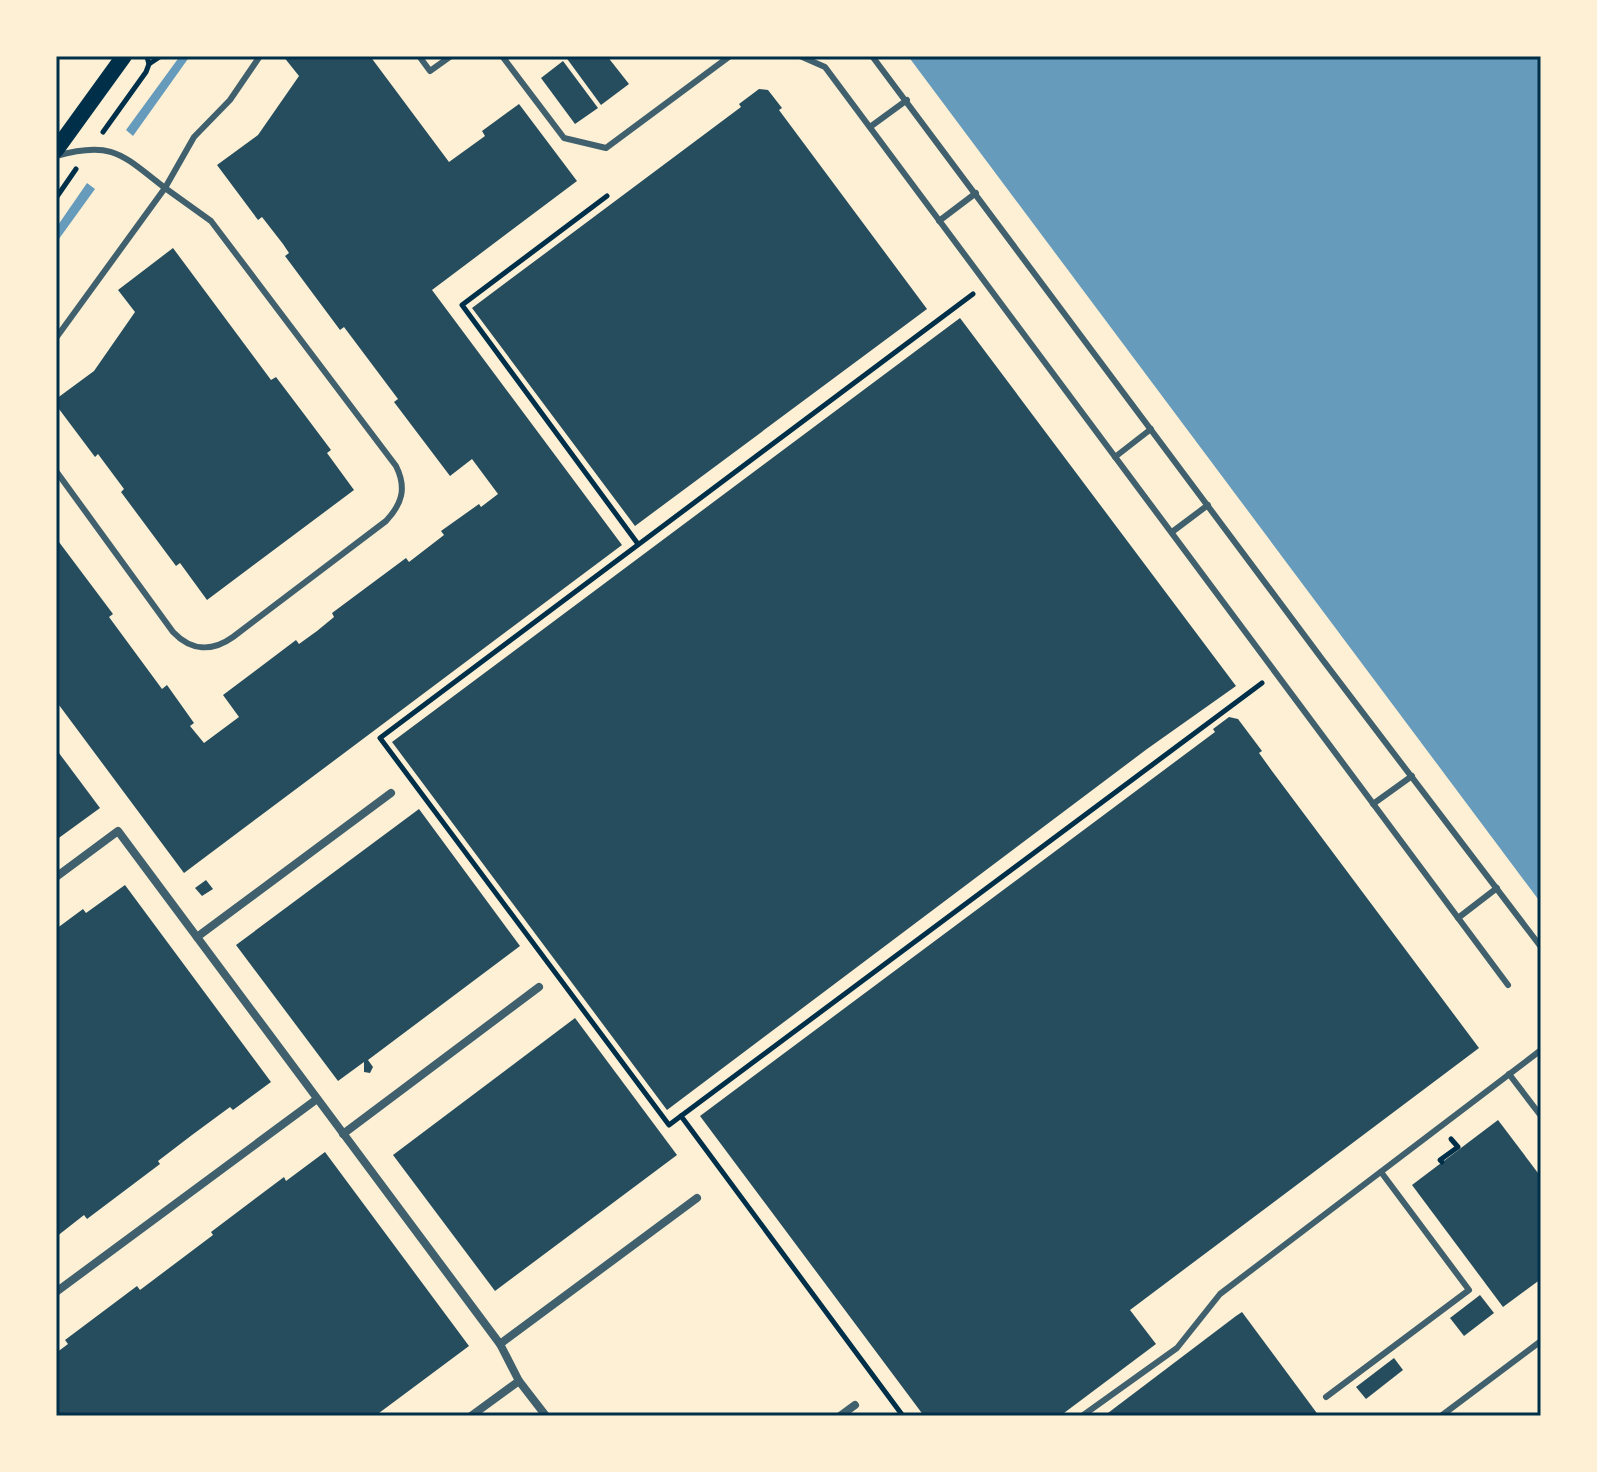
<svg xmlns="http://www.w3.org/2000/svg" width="1597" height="1472" font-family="'Asap Condensed',sans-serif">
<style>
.water{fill:#669bbc}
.building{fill:#264d5e}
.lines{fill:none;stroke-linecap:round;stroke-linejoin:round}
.path{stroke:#003049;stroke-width:5}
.service{stroke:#3f606c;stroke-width:6}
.minor{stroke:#3f606c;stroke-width:8}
.secondary{stroke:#003049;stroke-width:16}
.neatline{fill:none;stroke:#003049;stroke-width:3}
</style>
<rect width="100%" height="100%" fill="#fdf0d5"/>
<g class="water">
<path d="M180 56H190L133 136 126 130Z"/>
<path d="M908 56H1541V903Z"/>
<path d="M87 183 95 189 56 243V228Z"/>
</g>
<g class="building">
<path d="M283 56H370L449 162 485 136 482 131 519 104 577 181 432 290 622 545 184 873 56 701V538L113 614 109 617 162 689 167 685 194 723 190 726 204 743 239 717 223 695 296 640 299 644 317 631 334 617 332 613 406 558 409 562 444 535 441 531 479 504 481 507 498 494 472 459 450 476 394 402 398 399 344 327 340 330 285 256 289 253 283 244 262 217 258 220 217 165 258 135 299 76Z"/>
<path d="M565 56H607L629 84 601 105Z"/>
<path d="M563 61 598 108 575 124 541 78Z"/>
<path d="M759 89 768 90 782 108 779 110 927 309 635 526 472 308 741 107 739 104Z"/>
<path d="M173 248 271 380 276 377 304 414 331 450 327 453 354 490 207 600 180 563 176 566 121 492 124 489 98 454 95 457 56 405V399L94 371 135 312 118 290Z"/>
<path d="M960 318 1236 686 1147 749 667 1110 392 742Z"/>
<path d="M1229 717 1238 719 1262 751 1259 753 1272 771 1479 1048 1130 1310 1156 1344 1060 1416H924L700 1116 1215 732 1213 729Z"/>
<path d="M56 749 100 808 56 840Z"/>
<path d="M419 809 520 946 368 1060 373 1067 370 1073 364 1072V1062L338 1081 236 945Z"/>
<path d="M206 880 213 889 202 896 195 888Z"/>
<path d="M125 885 271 1082 233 1110 230 1107 192 1135 158 1161 160 1164 87 1219 84 1215 56 1237V929L83 909 86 913Z"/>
<path d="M575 1018 677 1155 495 1291 393 1155Z"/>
<path d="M1498 1120 1541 1177V1279L1503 1307 1412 1185Z"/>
<path d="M325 1152 469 1346 375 1416H56V1353L68 1344 65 1340 137 1286 140 1290 213 1235 211 1232 284 1177 286 1181Z"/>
<path d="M1480 1295 1494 1313 1464 1336 1450 1318Z"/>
<path d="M1242 1312 1319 1416H1104L1236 1316Z"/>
<path d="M1394 1358 1403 1370 1366 1399 1356 1387Z"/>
</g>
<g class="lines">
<g class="path">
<path d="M149 64 161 56"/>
<path d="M103 132 146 72 149 64 147 57"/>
<path d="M607 196 462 305 638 544"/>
<path d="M56 198 76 169"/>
<path d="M681 1116 669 1125 380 738 973 294"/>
<path d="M1442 1162 1440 1160 1458 1147 1451 1139"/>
<path d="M903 1416 681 1116 1262 683"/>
</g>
<g class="service">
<path d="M419 56 430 71 451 56"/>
<path d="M502 56 564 138 606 148 730 56"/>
<path d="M800 56 825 67 1508 985"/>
<path d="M872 56 1322 659 1541 947"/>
<path d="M870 127 907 100"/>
<path d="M56 156C113 140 122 155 165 188L194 137 230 100 260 56"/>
<path d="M939 221 976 193"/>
<path d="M56 338 165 188 211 221 396 466C407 488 402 504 386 521L233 637C212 652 191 651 173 632L56 471"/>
<path d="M1115 457 1151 429"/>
<path d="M1172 532 1208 505"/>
<path d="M1373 804 1412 776"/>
<path d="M1458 918 1497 888"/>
<path d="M1509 1074 1541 1116"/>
<path d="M1326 1397 1469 1290 1381 1172"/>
<path d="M1082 1416 1177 1348 1220 1294 1541 1050"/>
<path d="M1441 1416 1541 1341"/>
</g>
<g class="minor">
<path d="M56 877 118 831 500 1344 519 1381 546 1416"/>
<path d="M197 937 391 793"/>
<path d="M343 1134 539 987"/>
<path d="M56 1292 317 1099"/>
<path d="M500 1344 697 1198"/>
<path d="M471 1416 519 1381"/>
<path d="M840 1416 855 1405"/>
</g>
<path class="secondary" d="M56 150 124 56"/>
</g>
<rect width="1597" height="1472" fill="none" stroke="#fdf0d5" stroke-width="116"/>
<rect x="58" y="58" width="1481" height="1356" class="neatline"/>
</svg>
